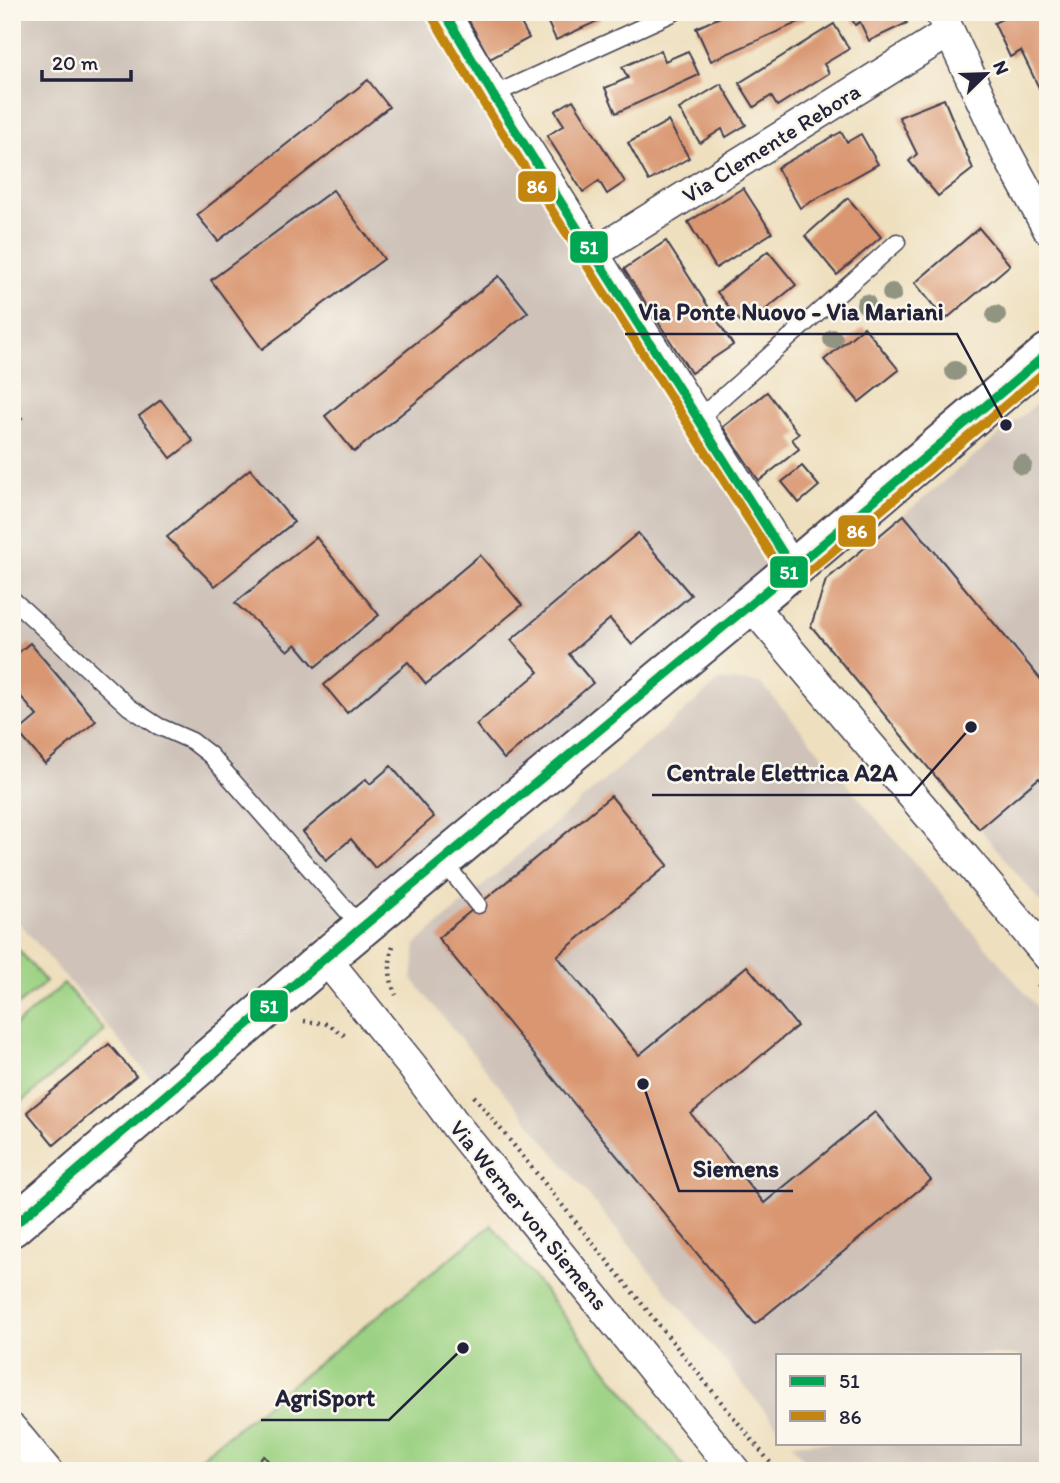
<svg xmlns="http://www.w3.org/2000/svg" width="1060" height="1483" font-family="Itim,sans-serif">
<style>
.industrial{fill:#cec2b9}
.green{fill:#9bd182;stroke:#5e7a5e;stroke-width:2}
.building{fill:#d99671}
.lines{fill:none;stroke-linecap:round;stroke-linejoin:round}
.lane-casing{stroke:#413e4f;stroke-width:19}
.street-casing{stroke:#413e4f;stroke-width:33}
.secondary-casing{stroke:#413e4f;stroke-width:42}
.path{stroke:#413e4f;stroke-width:4.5;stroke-dasharray:2 5;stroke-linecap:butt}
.lane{stroke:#fff;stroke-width:16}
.street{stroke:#fff;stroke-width:30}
.secondary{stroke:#fff;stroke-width:38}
.bus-1-casing{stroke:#fbf7ec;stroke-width:14}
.bus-2-casing{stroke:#fbf7ec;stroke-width:14}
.bus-1{stroke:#00a651;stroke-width:9}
.bus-2{stroke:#c2850f;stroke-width:9}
.tree{fill:#929482}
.labels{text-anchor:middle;stroke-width:5;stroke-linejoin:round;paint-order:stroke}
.street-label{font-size:23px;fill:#22223b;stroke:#fbf7ec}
.leader{fill:none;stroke:#22223b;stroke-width:2.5}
.callout-dot{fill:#22223b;stroke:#fbf7ec;stroke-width:2.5}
.callout-label{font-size:24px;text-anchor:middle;font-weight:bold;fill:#22223b;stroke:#fbf7ec;stroke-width:5;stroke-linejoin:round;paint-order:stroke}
.line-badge{stroke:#fbf7ec;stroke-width:2.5}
.badge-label{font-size:19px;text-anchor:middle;font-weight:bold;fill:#fff}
</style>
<rect width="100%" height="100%" fill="#fbf7ec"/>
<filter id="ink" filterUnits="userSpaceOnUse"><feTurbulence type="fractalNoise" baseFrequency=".0143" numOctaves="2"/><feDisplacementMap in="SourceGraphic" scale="14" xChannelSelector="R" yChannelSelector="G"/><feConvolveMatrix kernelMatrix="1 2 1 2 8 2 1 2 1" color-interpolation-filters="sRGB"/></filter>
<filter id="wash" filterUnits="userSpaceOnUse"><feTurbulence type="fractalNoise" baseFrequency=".00686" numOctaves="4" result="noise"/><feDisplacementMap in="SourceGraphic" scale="28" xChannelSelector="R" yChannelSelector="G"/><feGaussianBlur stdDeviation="1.57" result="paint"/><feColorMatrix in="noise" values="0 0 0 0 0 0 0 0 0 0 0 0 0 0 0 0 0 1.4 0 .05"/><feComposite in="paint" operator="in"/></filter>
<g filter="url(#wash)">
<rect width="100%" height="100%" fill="#eedfbe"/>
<g class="industrial">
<path d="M12 12H431L780 565 352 909 156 1084 12 914Z"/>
<path d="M1048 394V911L811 626 826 580Z"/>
<path d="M720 680 761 683 1048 1020V1471H814L791 1443H1020V1355H778V1427L412 979 416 944Z"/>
</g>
<g class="green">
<path d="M12 942 46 982 12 1010Z"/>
<path d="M64 984 105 1031 12 1110V1028Z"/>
<path d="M492 1225 687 1471H183Z"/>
</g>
<g id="blocks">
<g class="building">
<path d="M464 12H515L529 38 490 59Z"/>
<path d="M543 12H597L600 20 556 40Z"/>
<path d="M731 12H803L806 19 711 61 696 28Z"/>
<path d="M849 12H902L907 23 869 41 860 22 855 25Z"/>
<path d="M1016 12H1048V84L1039 88 1021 51 1010 57 994 23Z"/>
<path d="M834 24 849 49 824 64 829 73 777 106 771 96 754 107 739 83Z"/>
<path d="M661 50 665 61 688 51 699 75 616 113 605 88 628 78 622 67Z"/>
<path d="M368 80 389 107 218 241 197 215Z"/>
<path d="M721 84 746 125 726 137 722 129 700 143 679 109Z"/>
<path d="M944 99 973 169 938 196 909 161 917 154 899 117Z"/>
<path d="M573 100 625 182 607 194 599 181 583 192 547 136 564 125 555 111Z"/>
<path d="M668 121 689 158 649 181 628 143Z"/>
<path d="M841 132 847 142 861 134 878 164 800 208 777 168Z"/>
<path d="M743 188 772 233 716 268 688 222Z"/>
<path d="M333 190 384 259 262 349 211 280Z"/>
<path d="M848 198 881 237 837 275 805 236Z"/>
<path d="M979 228 1010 265 945 320 915 283Z"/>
<path d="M666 241 733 345 691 373 624 269Z"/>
<path d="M768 251 796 285 754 319 749 313 740 321 717 292Z"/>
<path d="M499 276 528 312 354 452 325 416Z"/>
<path d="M864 327 899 370 859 402 824 360Z"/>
<path d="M767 392 799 434 792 439 799 449 759 481 723 427Z"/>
<path d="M161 400 193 441 171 458 139 416Z"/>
<path d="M12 410 22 418 12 427Z"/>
<path d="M802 466 819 486 799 503 782 482Z"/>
<path d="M250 469 294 522 215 586 167 537Z"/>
<path d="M904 515 1048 688V789L1039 778 979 829 811 626 826 580Z"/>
<path d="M638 533 691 595 632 645 610 619 569 654 593 683 504 759 476 725 539 672 511 640Z"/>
<path d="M316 537 379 615 315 667 296 644 288 651 235 603Z"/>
<path d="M480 555 522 605 426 684 408 662 347 713 324 685Z"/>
<path d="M30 643 96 721 45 764 18 732 37 716 12 686V658Z"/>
<path d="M391 766 434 817 375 868 351 839 326 860 303 832 366 779 370 784Z"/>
<path d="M611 796 668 865 557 956 639 1055 747 966 797 1026 691 1114 764 1203 875 1112 931 1180 755 1324 438 938Z"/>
<path d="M109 1044 136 1076 54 1145 27 1112Z"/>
<path d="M264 1456 277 1471H246Z"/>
</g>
</g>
</g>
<g filter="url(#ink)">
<use href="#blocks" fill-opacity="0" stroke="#413e4f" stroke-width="2"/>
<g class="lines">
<g class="lane-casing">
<g id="lane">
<path d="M493 95 675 12"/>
<path d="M698 419 897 242"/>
<path d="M12 599 129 707 158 726 192 741 210 755 362 928"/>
<path d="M443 861 478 905"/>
</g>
</g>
<g class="street-casing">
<g id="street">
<path d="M444 12 493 95 793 569"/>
<path d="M940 12 1007 154 1048 229"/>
<path d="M593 254 949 32"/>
<path d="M751 605 1048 956"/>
<path d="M325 958 412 1066 457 1127 735 1471"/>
<path d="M12 1429 47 1471"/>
</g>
</g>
<g class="secondary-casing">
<path id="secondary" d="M12 1227 325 958 793 569 1048 353"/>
</g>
<g class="path">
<path d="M393 946C388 963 389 979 396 995"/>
<path d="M1038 984 1048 996"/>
<path d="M304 1021 327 1024 347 1037"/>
<path d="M474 1096 777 1471"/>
</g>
<use href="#lane" class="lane"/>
<use href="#street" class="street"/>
<use href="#secondary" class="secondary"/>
<g class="bus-1-casing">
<g id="bus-1">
<path d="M444 12 493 95 793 569"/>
<path d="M12 1227 325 958 793 569 1048 353"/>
</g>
</g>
<g class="bus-2-casing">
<path id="bus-2" d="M433 18 483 102 787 580 794 581 801 578 1048 369"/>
</g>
<use href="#bus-1" class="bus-1"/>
<use href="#bus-2" class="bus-2"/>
</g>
<g class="tree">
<circle cx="892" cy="293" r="10"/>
<circle cx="866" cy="304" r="10"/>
<circle cx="996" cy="315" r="10"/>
<circle cx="833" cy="339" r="10"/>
<circle cx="955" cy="371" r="10"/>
<circle cx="1022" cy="465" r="10"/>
</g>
</g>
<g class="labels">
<g class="street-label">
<text transform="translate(771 143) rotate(-32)" y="8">Via Clemente Rebora</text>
<text transform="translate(529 1215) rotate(51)" y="8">Via Werner von Siemens</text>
</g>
</g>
<path class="leader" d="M1006 425L957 334H625M971 727L911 795H652M643 1084L679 1191H793M463 1348L389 1420H261"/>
<g class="callout-dot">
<circle cx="1006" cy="425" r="7"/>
<circle cx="971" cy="727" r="7"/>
<circle cx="643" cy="1084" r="7"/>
<circle cx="463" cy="1348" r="7"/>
</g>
<g class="callout-label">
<text x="791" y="320">Via Ponte Nuovo - Via Mariani</text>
<text x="782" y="781">Centrale Elettrica A2A</text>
<text x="736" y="1177">Siemens</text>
<text x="325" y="1406">AgriSport</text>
</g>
<g class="line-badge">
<rect x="517" y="170" width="40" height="33" rx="7" fill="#c2850f"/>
<rect x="569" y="230" width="40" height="34" rx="7" fill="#00a651"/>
<rect x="837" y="514" width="40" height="34" rx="7" fill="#c2850f"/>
<rect x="769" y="555" width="40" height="34" rx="7" fill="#00a651"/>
<rect x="249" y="989" width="40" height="34" rx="7" fill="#00a651"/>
</g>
<g class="badge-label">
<text x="537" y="193">86</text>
<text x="589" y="254">51</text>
<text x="857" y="538">86</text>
<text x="789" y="579">51</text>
<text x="269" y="1013">51</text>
</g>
<rect width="1060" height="1483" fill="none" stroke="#fbf7ec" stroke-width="42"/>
<rect x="776" y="1354" width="245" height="91" fill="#fbf7ec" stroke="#a4a2a5" stroke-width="2"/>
<rect x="790" y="1376" width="35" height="10" fill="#00a651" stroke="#a4a2a5" stroke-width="2"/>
<text x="839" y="1388" font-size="21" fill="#22223b">51</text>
<rect x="790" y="1411" width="35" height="10" fill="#c2850f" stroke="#a4a2a5" stroke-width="2"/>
<text x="839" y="1424" font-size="21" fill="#22223b">86</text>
<g transform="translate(986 74) rotate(67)" stroke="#fbf7ec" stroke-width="5" paint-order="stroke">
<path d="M0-5L12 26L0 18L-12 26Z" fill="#22223b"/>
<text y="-10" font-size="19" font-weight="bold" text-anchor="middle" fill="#22223b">N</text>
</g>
<path d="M42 70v10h89v-10" fill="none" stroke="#22223b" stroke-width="3.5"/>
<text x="52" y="70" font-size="21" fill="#22223b" stroke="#fbf7ec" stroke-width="5" paint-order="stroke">20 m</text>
</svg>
